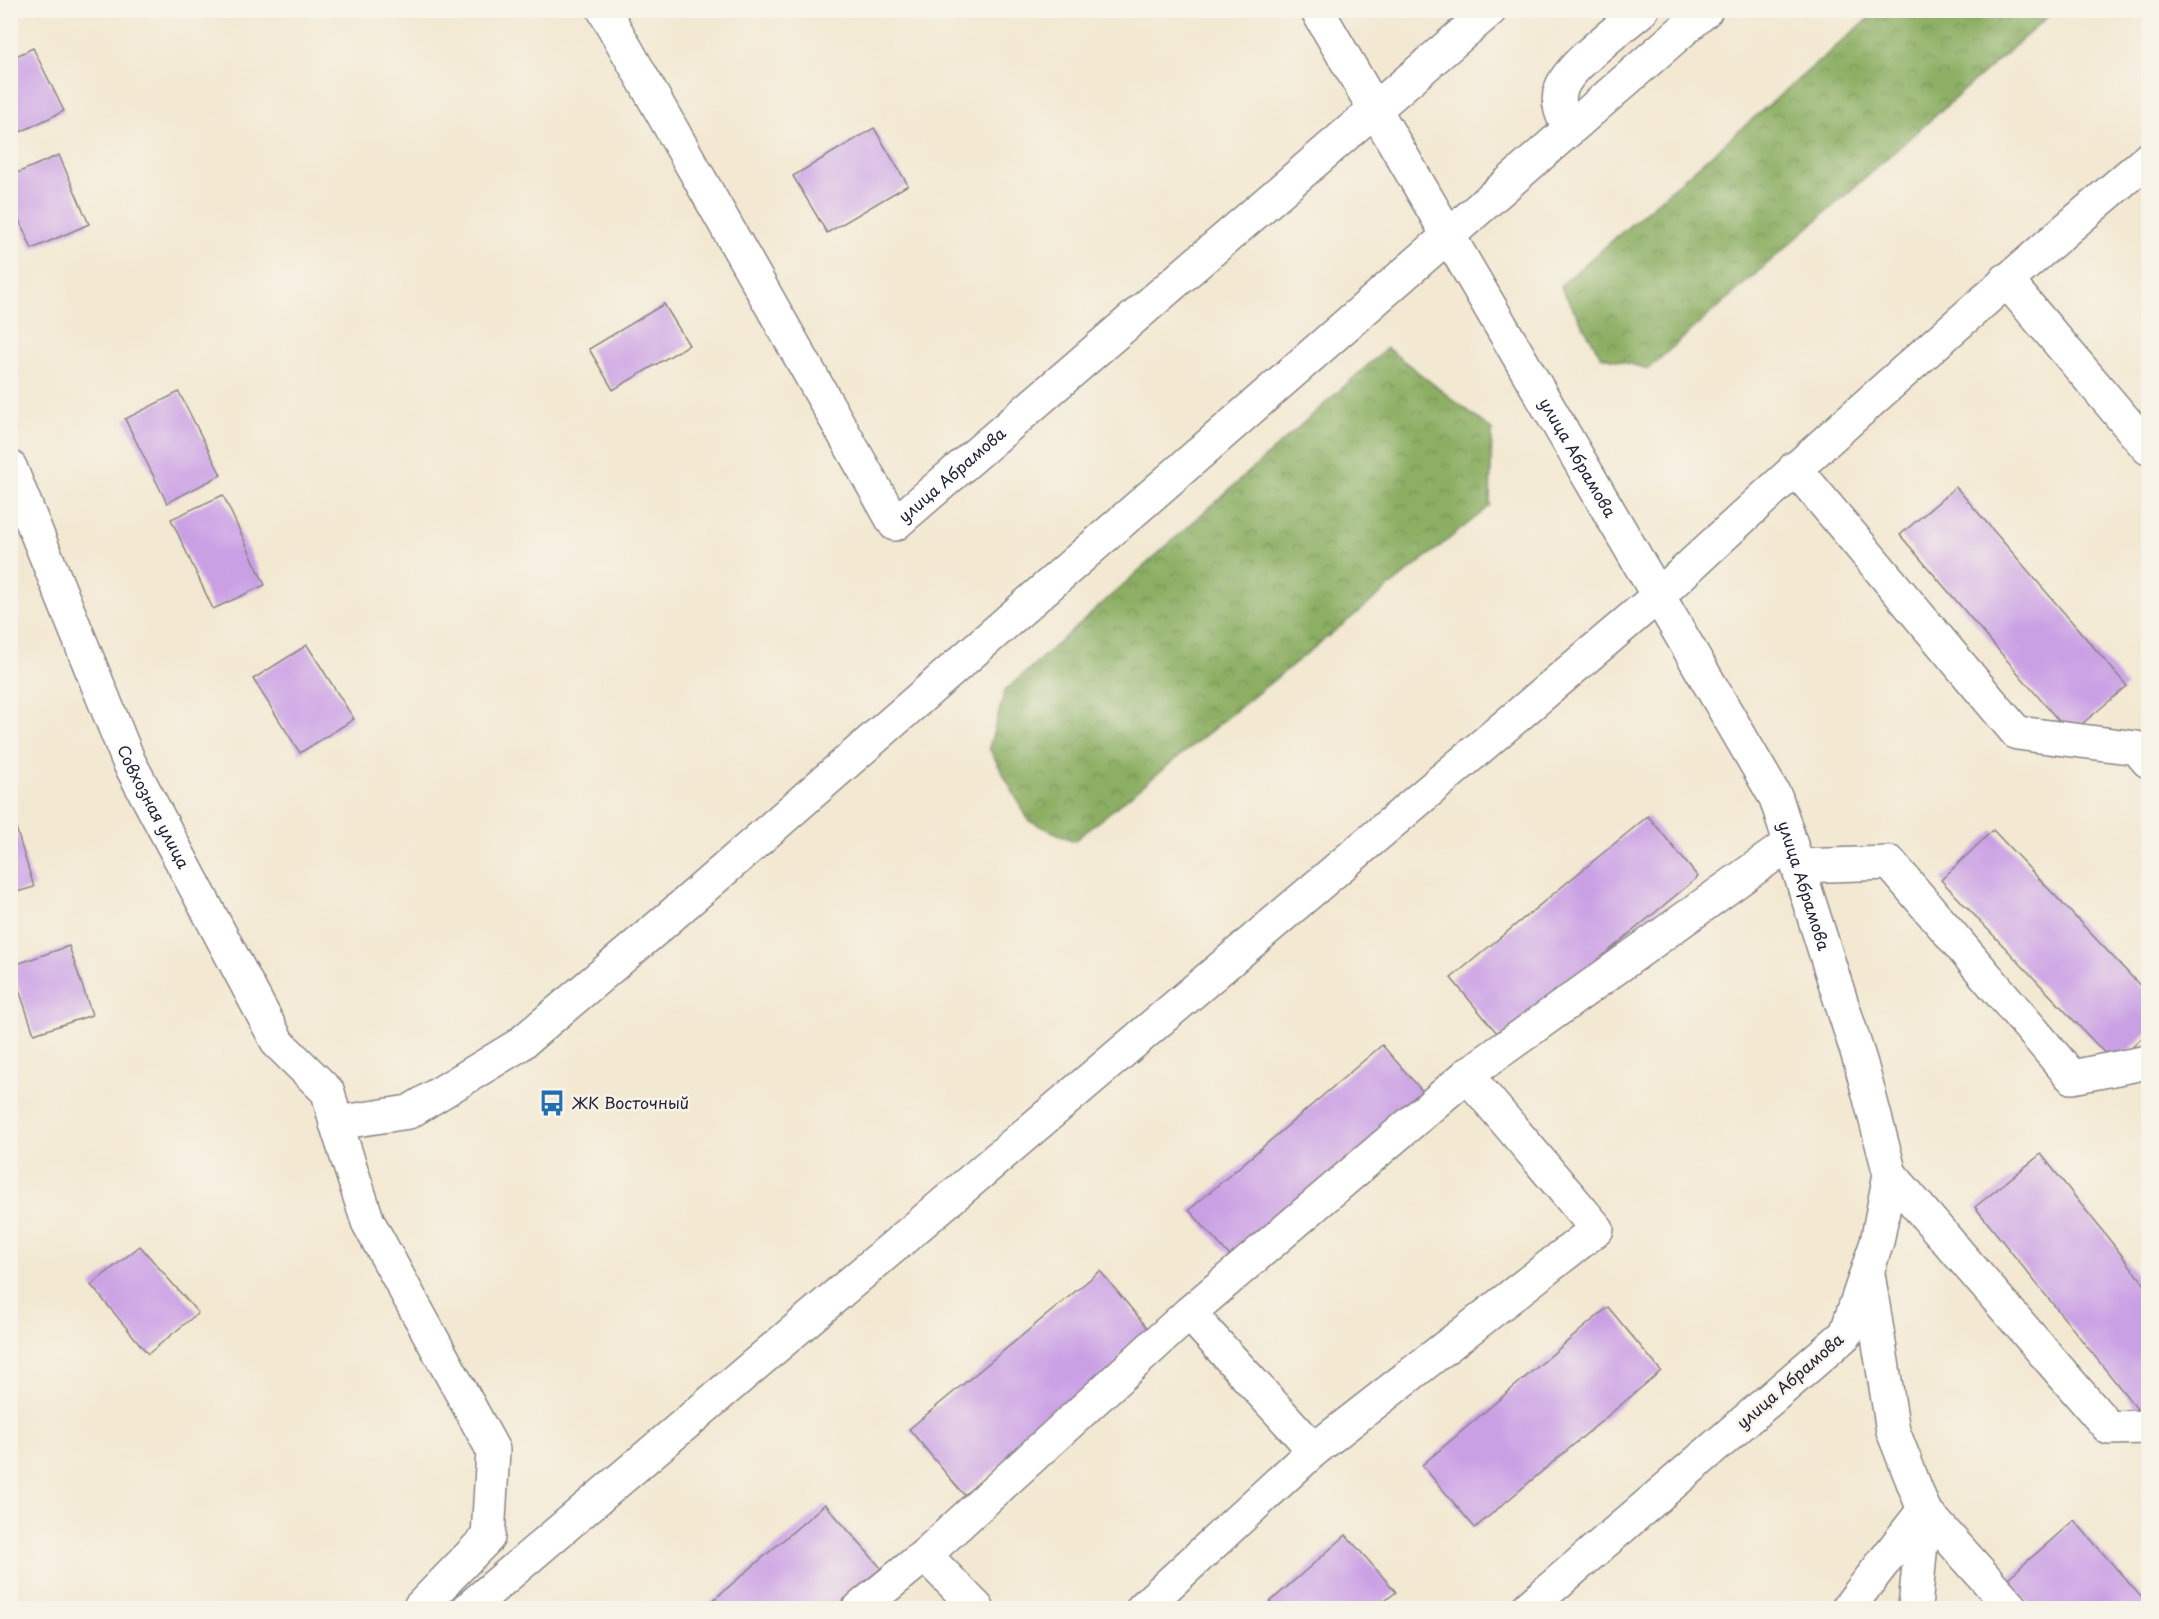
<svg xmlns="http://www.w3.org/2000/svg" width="2159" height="1619" font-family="'Playpen Sans',sans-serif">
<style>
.forest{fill:url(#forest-crowns);stroke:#576850;stroke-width:1.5}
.building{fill:#caa0e5}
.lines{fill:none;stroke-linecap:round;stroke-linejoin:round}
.minor-casing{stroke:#8a8586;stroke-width:36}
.minor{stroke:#fff;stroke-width:33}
.labels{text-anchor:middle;stroke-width:5;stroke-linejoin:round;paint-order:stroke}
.street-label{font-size:16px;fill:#22223b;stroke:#f7f3e8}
.poi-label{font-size:16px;fill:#22223b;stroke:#f7f3e8;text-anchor:start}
</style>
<defs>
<pattern id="forest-crowns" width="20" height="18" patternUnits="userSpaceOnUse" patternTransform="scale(1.5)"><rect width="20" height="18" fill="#8caf64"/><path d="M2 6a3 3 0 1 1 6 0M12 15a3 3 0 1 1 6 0" fill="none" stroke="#728e54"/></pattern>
</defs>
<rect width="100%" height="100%" fill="#f7f3e8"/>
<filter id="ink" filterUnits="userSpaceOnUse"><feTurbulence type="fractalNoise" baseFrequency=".0167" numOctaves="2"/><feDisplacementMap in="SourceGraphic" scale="12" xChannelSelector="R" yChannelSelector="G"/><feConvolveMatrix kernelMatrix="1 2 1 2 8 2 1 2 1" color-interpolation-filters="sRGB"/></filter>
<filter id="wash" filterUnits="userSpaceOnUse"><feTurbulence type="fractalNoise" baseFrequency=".008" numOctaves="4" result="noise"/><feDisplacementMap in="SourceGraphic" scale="24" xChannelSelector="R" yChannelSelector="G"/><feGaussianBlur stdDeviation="1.35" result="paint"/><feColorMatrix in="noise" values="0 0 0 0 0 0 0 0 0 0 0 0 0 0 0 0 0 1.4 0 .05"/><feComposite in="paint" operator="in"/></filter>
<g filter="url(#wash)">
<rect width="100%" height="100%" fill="#f3e8d1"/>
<g class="forest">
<path d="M1877 11H2054L1648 369 1601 356 1560 286Z"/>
<path d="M1387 348 1492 430 1490 506 1074 841 1029 821 989 748 1005 691Z"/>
</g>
<g id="blocks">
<g class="building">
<path d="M33 48 64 111 10 137V59Z"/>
<path d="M874 128 908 185 827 233 793 176Z"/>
<path d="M59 155 89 224 32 249 10 199V176Z"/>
<path d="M664 304 689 345 613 390 589 349Z"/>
<path d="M179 392 221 475 167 503 125 419Z"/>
<path d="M1956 487 2127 686 2070 734 1900 535Z"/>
<path d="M223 495 265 585 213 609 171 519Z"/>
<path d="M307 645 354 719 300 753 253 679Z"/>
<path d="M1648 816 1698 877 1502 1039 1451 978Z"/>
<path d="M10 818H13L34 887 10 894Z"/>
<path d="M1993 830 2148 994V1032L2115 1064 1941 880Z"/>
<path d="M69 946 92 1015 34 1034 11 966Z"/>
<path d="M1382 1045 1430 1100 1238 1265 1189 1210Z"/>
<path d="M2041 1154 2148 1288V1408L2141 1414 1975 1207Z"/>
<path d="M140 1246 198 1313 148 1354 91 1285Z"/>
<path d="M1100 1271 1155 1337 964 1495 909 1429Z"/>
<path d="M1608 1307 1661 1371 1475 1528 1422 1465Z"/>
<path d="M825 1504 881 1568 834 1608H704Z"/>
<path d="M2074 1520 2148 1605V1608H2033L2007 1579Z"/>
<path d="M1346 1535 1396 1592 1376 1608H1263Z"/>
</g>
</g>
</g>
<g filter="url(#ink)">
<use href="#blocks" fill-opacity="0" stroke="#8a8586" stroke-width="1.5"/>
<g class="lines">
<g class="minor-casing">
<g id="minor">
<path id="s1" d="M604 10 895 524 1490 10"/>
<path id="s2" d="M1317 10 1776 798 1861 1064 1890 1174 1877 1242 1846 1334 1528 1608"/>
<path d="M1569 129C1563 117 1556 103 1561 89 1568 66 1622 27 1642 10"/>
<path d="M2006 280 2148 448"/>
<path id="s3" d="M10 467 129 762 278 1043 328 1092 336 1123 368 1222 493 1450 488 1537 420 1607V1608"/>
<path d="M1795 468 2017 733 2137 748 2148 761"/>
<path d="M1798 866 1890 863 2072 1077 2148 1062"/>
<path d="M336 1123 409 1112 519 1045 663 923 1706 10"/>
<path d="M1890 1174 2109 1428 2148 1427"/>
<path d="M1868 1274 1893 1431 1924 1510 2012 1608"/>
<path d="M1189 1313 1314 1450"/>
<path d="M925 1555 977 1608"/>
<path d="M469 1608 1658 596C1818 446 1982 301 2148 159"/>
<path d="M860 1608 925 1555 1189 1313 1467 1075 1790 843"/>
<path d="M1143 1608 1314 1450 1597 1229 1467 1075"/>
<path d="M1848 1608 1924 1510"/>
<path d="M1915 1608 1924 1510"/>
</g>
</g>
<use href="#minor" class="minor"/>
</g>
</g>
<defs>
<g id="bus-bare" transform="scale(2.07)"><path d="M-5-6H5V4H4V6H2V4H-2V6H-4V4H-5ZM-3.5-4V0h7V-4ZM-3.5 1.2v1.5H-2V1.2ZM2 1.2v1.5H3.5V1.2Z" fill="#1f6fb2" stroke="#f7f3e8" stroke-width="2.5" paint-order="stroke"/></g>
</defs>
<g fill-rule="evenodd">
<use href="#bus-bare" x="552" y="1103"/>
</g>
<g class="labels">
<g class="street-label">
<text dy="6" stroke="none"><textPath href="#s2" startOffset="518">улица Абрамова</textPath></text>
<text dy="6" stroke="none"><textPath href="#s1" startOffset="666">улица Абрамова</textPath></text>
<text dy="6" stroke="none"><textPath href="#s3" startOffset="369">Совхозная улица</textPath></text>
<text dy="6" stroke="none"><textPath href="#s2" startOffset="1004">улица Абрамова</textPath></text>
<text transform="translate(1790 1381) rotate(-41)" y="6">улица Абрамова</text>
</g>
<g class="poi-label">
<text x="572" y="1109">ЖК Восточный</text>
</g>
</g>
<rect width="2159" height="1619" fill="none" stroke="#f7f3e8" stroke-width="36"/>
</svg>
